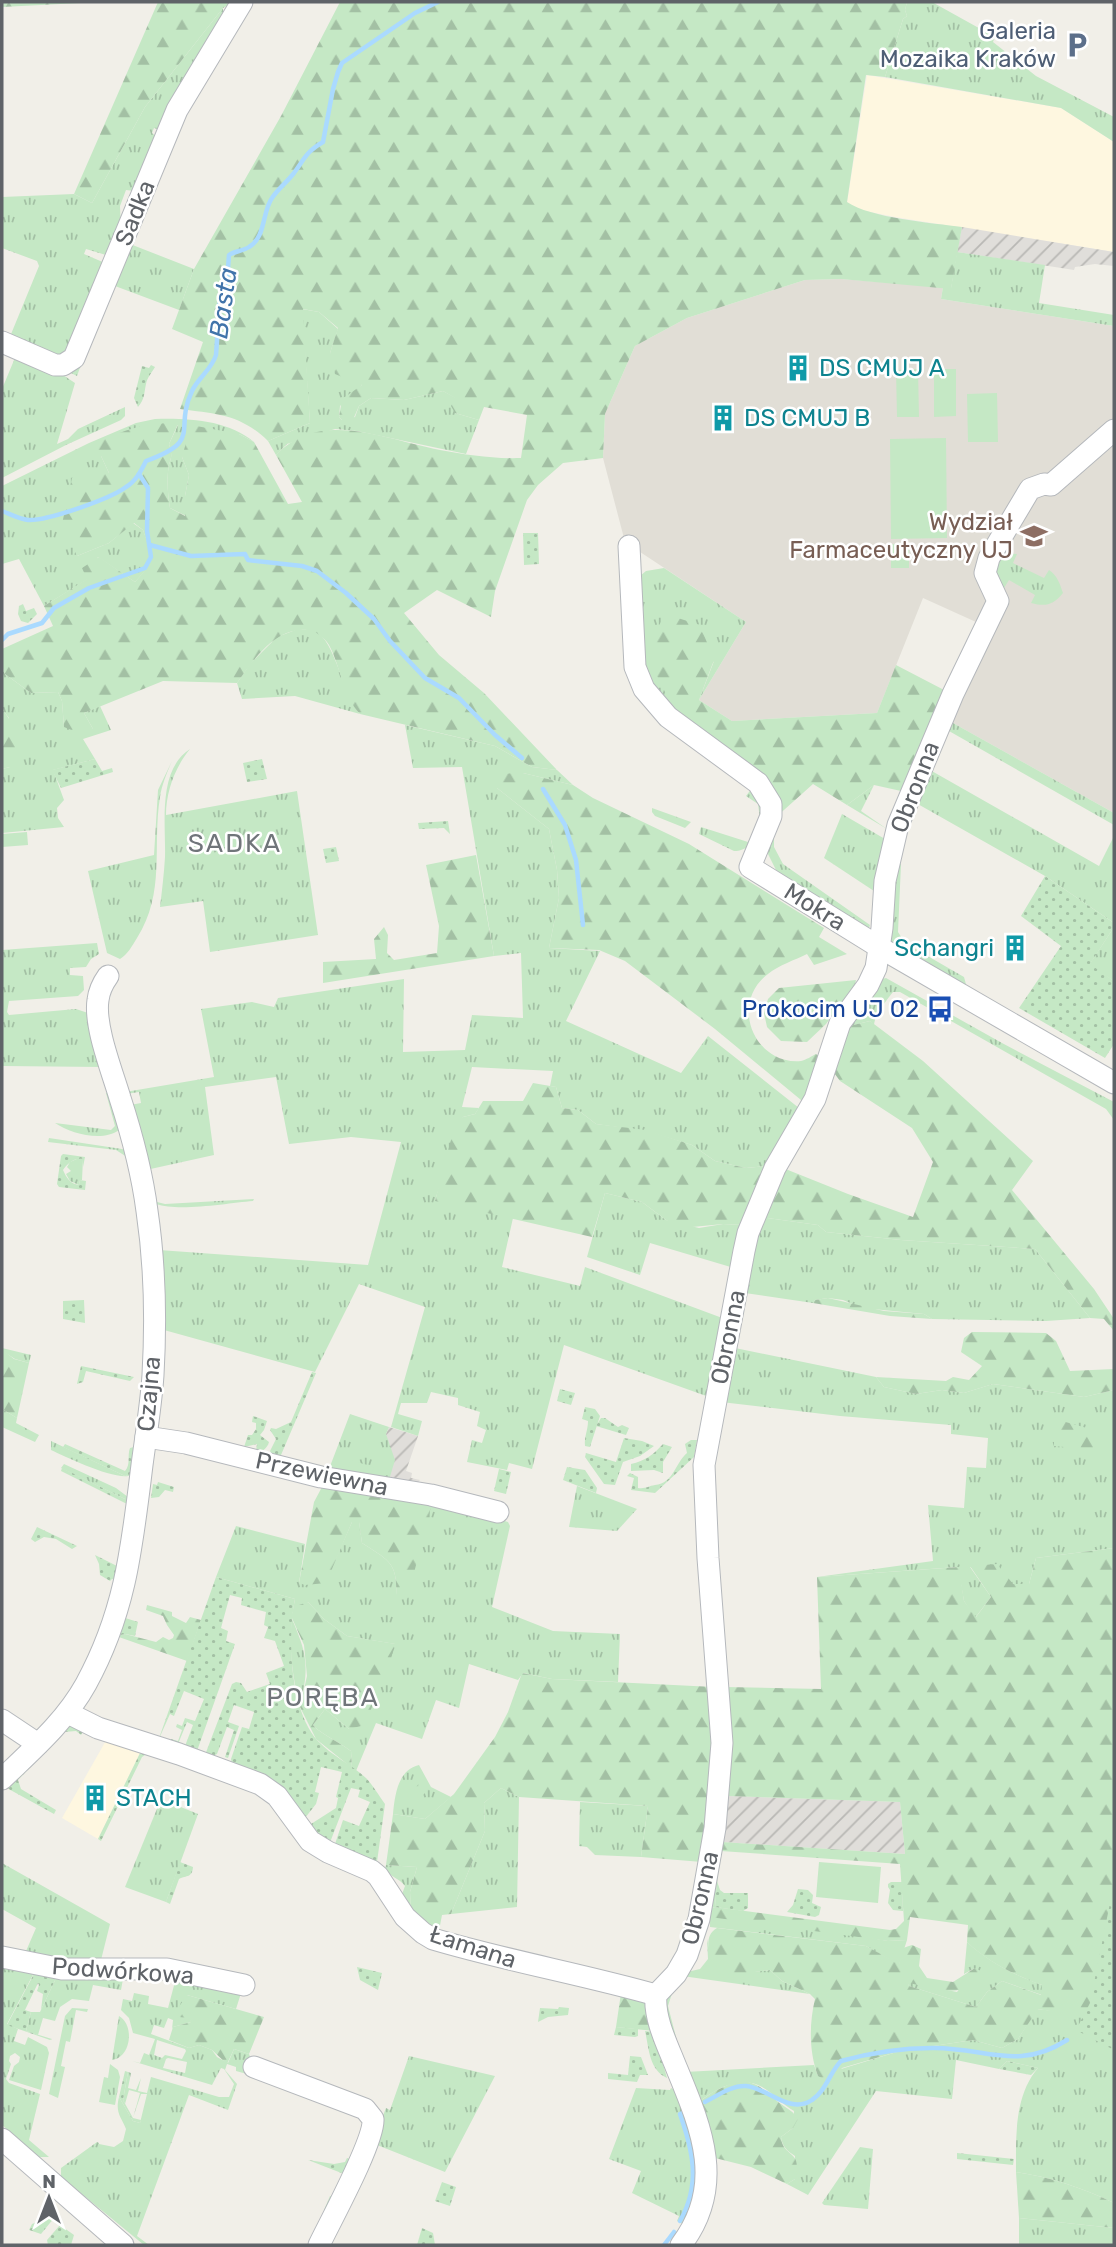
<svg xmlns="http://www.w3.org/2000/svg" width="1116" height="2247" font-family="Rubik,sans-serif">
<style>
.commercial{fill:#fef7e0}
.industrial{fill:url(#industrial-furrows)}
.education{fill:#e1ded6}
.grass{fill:url(#grass-tufts);fill-rule:evenodd}
.forest{fill:url(#forest-firs)}
.wetland{fill:url(#wetland-marsh)}
.park{fill:url(#park-dots)}
.pitch{fill:#c5e8c5}
.lines{fill:none;stroke-linecap:round;stroke-linejoin:round}
.stream{stroke:#aadaff;stroke-width:4.5}
.minor-casing{stroke:#b5b8bc;stroke-width:23}
.minor{stroke:#fff;stroke-width:21}
.labels{text-anchor:middle;stroke-width:5;stroke-linejoin:round;paint-order:stroke}
.service-label{font-size:24px;fill:#4e5e75;stroke:#fff;text-anchor:end}
.street-label{font-size:24px;fill:#5f6368;stroke:#fff}
.culture-label{font-size:24px;fill:#0d838f;stroke:#fff;text-anchor:start}
.education-label{font-size:24px;fill:#785e54;stroke:#fff;text-anchor:end}
.transit-label{font-size:24px;fill:#164399;stroke:#fff;text-anchor:end}
.water-label{font-size:26px;font-style:italic;fill:#4174aa;stroke:#fff}
.neighbourhood-label{font-size:26px;letter-spacing:2px;fill:#70757a;stroke:#fff}
</style>
<defs>
<pattern id="industrial-furrows" width="10" height="10" patternUnits="userSpaceOnUse" patternTransform="scale(1.75)"><rect width="10" height="10" fill="#e0deda"/><path d="M-1 1l2-2M0 10L10 0M9 11l2-2" fill="none" stroke="#b9b8b5"/></pattern>
<pattern id="grass-tufts" width="24" height="20" patternUnits="userSpaceOnUse" patternTransform="scale(1.75)"><rect width="24" height="20" fill="#c5e8c5"/><path d="M3 7l-1-3M5 7V3M7 7l1-3M15 17l-1-3M17 17v-4M19 17l1-3" fill="none" stroke="#a3c0a4"/></pattern>
<pattern id="forest-firs" width="22" height="20" patternUnits="userSpaceOnUse" patternTransform="scale(1.75)"><rect width="22" height="20" fill="#c5e8c5"/><path d="M5 1l3.5 6h-7zM16 11l3.5 6h-7z" fill="#a3c0a4"/></pattern>
<pattern id="wetland-marsh" width="20" height="14" patternUnits="userSpaceOnUse" patternTransform="scale(1.75)"><rect width="20" height="14" fill="#c5e8c5"/><path d="M1 5h8M5 5V1M11 12h8M15 12V8" fill="none" stroke="#a3c0a4"/></pattern>
<pattern id="park-dots" width="8" height="8" patternUnits="userSpaceOnUse" patternTransform="scale(1.75)"><rect width="8" height="8" fill="#c5e8c5"/><path d="M2 2h.1M6 6h.1" fill="none" stroke="#a3c0a4" stroke-width="1.8" stroke-linecap="round"/></pattern>
</defs>
<rect width="100%" height="100%" fill="#f1efe8"/>
<g class="commercial">
<path d="M867 75 1061 108 1114 142V252L895 217 856 209 847 203Z"/>
<path d="M108 1737 142 1749 98 1839 62 1818Z"/>
</g>
<g class="industrial">
<path d="M962 227 1114 252V266L1095 264 1075 267 1074 270 957 252Z"/>
<path d="M389 1427 418 1436 406 1471 412 1473 411 1478 420 1480 412 1489 389 1479 386 1434Z"/>
<path d="M728 1796 900 1802 905 1854 722 1842Z"/>
</g>
<path class="education" d="M841 279 943 287 941 299 1114 326V813L935 713 976 622 923 598 877 713 732 721 699 700 746 622 625 542 603 458 605 414 635 346 687 318 805 280Z"/>
<g class="grass">
<path d="M223 2H233L223 8V16L163 131 154 128 152 133 157 137 134 191 126 190 120 206 121 231 106 255 86 249 84 254 105 263 63 360 9 339 39 266 37 261 2 248V197L74 194 92 203 145 107 223 8Z"/>
<path d="M907 2H932L995 37 993 42 1036 76 1114 117V142L1061 108 885 77 903 19 907 16 905 10Z"/>
<path d="M130 244 194 269 179 310 115 286 113 293 106 296 102 306 77 376 63 369Z"/>
<path d="M957 252 1045 265 1039 303 1114 315V326L941 299 943 287 951 288Z"/>
<path d="M302 309 319 312 338 329 330 353 362 385 340 406 339 417 342 420 355 417 359 406 371 398 404 400 443 391 456 398 455 413 479 420 466 454 357 431 335 429 287 444 276 455 268 441 310 423Z"/>
<path d="M17 353 57 371 75 383 57 444 68 439 78 429 125 407V416L121 420 66 445 2 478V389Z"/>
<path d="M155 419C188 418 228 420 254 442L239 434 182 457 189 475 185 496 186 516 170 508C168 496 167 484 168 472 169 458 174 460 169 444L178 425 101 456 109 473 77 556 109 543 133 523 143 530 154 561 135 582 98 557 88 579 44 606 19 559 2 564V486L89 443 136 423Z"/>
<path d="M1004 553 1017 554 1013 563 1044 578 1049 570C1057 575 1060 584 1063 593 1053 605 1046 607 1031 603L1035 595 1009 580 1004 588 995 577 999 555Z"/>
<path d="M664 568 746 622 699 700 714 661 677 716 645 676 640 576 646 571Z"/>
<path d="M298 629C303 630 311 629 315 631 336 641 342 694 360 714L295 696 242 699 237 683 250 664 277 637Z"/>
<path d="M2 666 5 674 31 693 58 692 62 701 64 727 93 729 84 713 100 706 111 730 83 739 95 759 53 770 64 800 57 808 58 818 64 827 2 833V769L10 767 9 718 2 709Z"/>
<path d="M953 723 1114 813V825L949 731Z"/>
<path d="M405 725 495 746 532 767 557 770 573 785 523 773 497 788 549 829 557 870 559 898 549 948 600 951 566 1021 681 1073 708 1036 799 1108 766 1166 746 1168 715 1161 692 1145 646 1131 596 1124 578 1110 562 1108 556 1087 550 1086 553 1071 472 1067 462 1107 479 1108 475 1114 463 1117 435 1200 513 1218 502 1267 580 1286 585 1267 725 1319 709 1397 564 1345 532 1469 509 1463 507 1470 467 1462 472 1440 482 1443 486 1430 477 1426 480 1412 458 1405V1398L431 1392 427 1403H401L398 1414 422 1421 418 1436 391 1427 425 1307 359 1284 315 1372 164 1330 159 1250 368 1265 401 1142 351 1137 289 1144 276 1077 205 1087 214 1155 146 1170 130 1105 141 1103 139 1092 126 1094 125 1092 214 1077 201 1009 252 1002 274 1007 278 998 404 979 403 1052 465 1050 472 1015 523 1018 521 953 494 956 462 767 413 768Z"/>
<path d="M190 749C175 767 166 792 166 815L297 791 318 935 210 952 203 901 160 907C162 890 164 874 165 857 166 825 157 770 190 749Z"/>
<path d="M172 761C167 773 162 784 160 797 152 847 166 892 137 938 132 946 128 954 120 959L107 953 88 871 154 855 158 790Z"/>
<path d="M930 770 1099 866 1114 836V923L1045 876 916 803Z"/>
<path d="M874 785 861 811 887 829 847 805Z"/>
<path d="M752 788C777 803 762 851 734 851L699 834 701 827 748 842 760 819 758 804 746 796Z"/>
<path d="M652 808 691 822 685 828 655 816 652 812Z"/>
<path d="M842 814 885 839 877 893 824 858Z"/>
<path d="M774 834V847L783 864 870 925 869 928H865L778 874 767 852Z"/>
<path d="M897 862 901 864 898 932 905 943 964 977 967 988 886 943Z"/>
<path d="M1114 927V981L1089 965Z"/>
<path d="M97 943 99 954 91 959 86 967 70 968V975L83 976 84 990 78 996 9 1001 7 1012 9 1015 76 1009 88 1013 103 1067 2 1066V950Z"/>
<path d="M886 978 1002 1043 1114 1102V1120L1106 1109 900 992H893C886 1001 875 1014 874 1025L870 1021 845 1027 882 979Z"/>
<path d="M112 1091 119 1130C103 1142 71 1134 55 1123L111 1130 115 1126 106 1093Z"/>
<path d="M49 1138 122 1149 126 1150 130 1159 116 1150 48 1142Z"/>
<path d="M79 1158 83 1159 82 1180H80L79 1185 70 1181 66 1174 71 1171 67 1167 70 1162Z"/>
<path d="M605 1193 642 1202 666 1220 699 1228 723 1224 742 1225 734 1268 650 1243 640 1275 587 1257Z"/>
<path d="M254 1199 253 1201C228 1203 179 1212 156 1204L157 1202 165 1204Z"/>
<path d="M760 1217 818 1225 826 1232 901 1240 1035 1249 1090 1318 1046 1321 932 1319 924 1314 862 1308 843 1300 828 1298 815 1300 813 1303 745 1293Z"/>
<path d="M2 1348 31 1355 29 1363 15 1359 4 1352H2Z"/>
<path d="M735 1348 876 1377 884 1387 916 1394 942 1390 964 1393 993 1384 1084 1397 1114 1390V1548L1036 1558 1029 1584H1013L970 1567 991 1597 975 1618 964 1601 958 1567 817 1577 933 1561 928 1505 964 1508 967 1467 986 1468 988 1438 951 1434V1425L840 1416 721 1402Z"/>
<path d="M2 1409 17 1418 16 1423 39 1435 35 1442 2 1427Z"/>
<path d="M350 1414 389 1427 386 1434 395 1460 389 1480 329 1469Z"/>
<path d="M51 1441 125 1476 132 1474 131 1475C118 1482 66 1457 51 1450Z"/>
<path d="M64 1464 116 1488 128 1497 130 1504 125 1503V1499L61 1468Z"/>
<path d="M577 1486 637 1509 617 1531 569 1527Z"/>
<path d="M433 1499 508 1522 510 1526 492 1607 553 1631 620 1634 618 1682 552 1679 523 1673 518 1680 469 1664 459 1708 436 1700 422 1739 376 1723 356 1771 352 1768 351 1751C342 1744 318 1732 313 1725L325 1709 349 1729 395 1644 347 1636 324 1619 308 1602 291 1617C308 1655 309 1667 300 1707 291 1672 287 1636 295 1599L216 1577 236 1526 305 1544 299 1583H325L352 1522 359 1521 362 1543C388 1560 398 1562 396 1596Z"/>
<path d="M419 1765 431 1787 451 1797 425 1819 393 1814C395 1794 398 1770 419 1765Z"/>
<path d="M501 1788 519 1797 517 1907 451 1914 485 1831 484 1803Z"/>
<path d="M161 1799 198 1814 166 1902 125 1887Z"/>
<path d="M580 1802 648 1806 641 1857 595 1855 587 1847 579 1846Z"/>
<path d="M2 1863 110 1924 100 1964 23 1958 36 1928 2 1909Z"/>
<path d="M386 1865 417 1867 410 1892 411 1912 401 1897 405 1886C399 1878 390 1877 385 1869Z"/>
<path d="M718 1872 715 1907 709 1909 888 1941 907 1940 899 1965 866 1946 710 1927V1917L706 1915 714 1873Z"/>
<path d="M707 1939 712 1961 752 1972 770 1970 782 1981 810 1994 682 1976 687 1972 700 1969 708 1959Z"/>
<path d="M967 1942C989 1962 1014 1975 1042 1985V1995L1002 1981 987 1992 976 2007 909 1986 907 1982 957 1992 975 1968 964 1974Z"/>
<path d="M2 1962 36 1969 7 2024 18 2029 14 2041 25 2045 28 2037 47 2047 49 2053 41 2090 9 2080 14 2066 19 2062 20 2057 15 2053 10 2056 9 2061 11 2064 6 2079 9 2083 40 2094 29 2140 49 2157H39L2 2125Z"/>
<path d="M58 1974 131 1975V1980L123 1979 121 1990 93 1985 89 2001 72 1999 60 2007 55 2021 43 2018 38 2035 26 2031 31 2012H40Z"/>
<path d="M176 1978 242 1990 236 2009 187 1995 191 2022 173 2027 172 2029 173 2020 168 2018 164 2028 154 2025 151 2034 189 2048 199 2045 212 2050 217 2057 228 2063 234 2049 249 2054 251 2059 247 2074 236 2071V2067L227 2064 225 2070 237 2084 228 2110 189 2095 137 2236 149 2245H144L61 2177V2168L97 2142 99 2143V2144L114 2147 123 2141 126 2129C121 2116 115 2113 119 2097L133 2121 140 2123 147 2094H141L133 2118 140 2093 129 2090 125 2104 123 2100 128 2072 131 2073 128 2088 136 2090 141 2078 138 2091 147 2093 151 2077 219 2097H229L234 2084 224 2069 221 2068 212 2085 132 2061 140 2063 144 2053 149 2055 155 2039 133 2033 129 2018 121 2010 123 1999 132 2001 134 1993 149 1996 148 2004 168 2008ZM157 2040 185 2049 186 2051 182 2059 165 2055 162 2058 154 2055ZM168 2058 187 2062 185 2073 163 2068 166 2059Z"/>
<path d="M670 1986 674 1987 668 2006 685 2072 814 2065 818 2076 900 2051 973 2040 1002 2048 1018 2039 1037 2009 1054 2011 1114 2008V2203C1083 2188 1050 2177 1016 2172 1016 2137 1014 2096 1038 2068L1007 2061 999 2069 956 2060 952 2099 876 2091 808 2195 787 2184 795 2179V2156C787 2151 782 2146 781 2137L793 2128 794 2111C782 2104 773 2093 762 2087 740 2075 718 2088 700 2101L675 2054 663 2005Z"/>
<path d="M72 2008 88 2009 87 2012 76 2010 70 2042 66 2041 61 2066 65 2067 58 2098 49 2094 65 2016Z"/>
<path d="M119 2016C135 2025 131 2058 112 2060Z"/>
<path d="M409 2056 495 2076 445 2172 372 2143 386 2108 390 2110Z"/>
<path d="M110 2064 118 2070 120 2077 115 2105 99 2102 104 2077 108 2078Z"/>
<path d="M636 2088 670 2090 671 2088 675 2090 694 2132 698 2189 683 2224 677 2221 679 2216 632 2193 641 2171 609 2159Z"/>
<path d="M860 2147 873 2149 868 2209 824 2205 822 2203Z"/>
<path d="M1019 2218 1114 2228V2245H1019Z"/>
</g>
<g class="forest">
<path d="M2 2H100L2 7Z"/>
<path d="M158 2H223V8L145 107 92 203 74 194Z"/>
<path d="M340 2H907L905 10 907 16 903 19 885 77 866 75 847 202C870 218 933 223 962 227L951 289 841 279 805 280 687 318 635 346 605 414 603 458 563 463 538 485 527 500 495 591 491 617 437 590 404 613 439 655 484 693 557 770 532 767 495 746 360 714C342 695 341 667 329 645 324 637 316 631 307 630 276 627 253 660 237 683L163 681 84 713 93 729 81 734 64 727 62 701 58 692 31 693 5 674 2 666V649L53 626 44 606 87 579 82 568 99 557 135 582 153 561 143 530 134 523 109 543 77 556 62 524 72 478 109 473 101 456 94 453 89 446C118 433 146 420 178 424L169 444C174 460 169 458 168 472 167 484 168 496 170 508L185 516V496L189 475 182 457 191 425 239 434 254 442 288 504 302 502 276 455C321 408 386 440 440 450 467 455 494 459 521 458L527 415 484 407 479 420 455 413 451 406 455 398 443 391 404 400 371 398 359 406 352 422 342 420 339 417 342 399 362 385 335 374 330 353 338 328 319 312 303 309 310 423 268 441C240 414 217 414 180 409L203 342 172 329 194 269 281 116Z"/>
<path d="M665 614 700 625 714 660 699 700 732 721 877 713 896 665 946 691 901 791 874 785 847 805 813 784 775 818 776 804 677 716 654 670 652 639Z"/>
<path d="M2 709C16 726 26 748 10 767L2 769Z"/>
<path d="M523 773 573 785 593 798 689 844 824 928 819 937 847 954 814 965 807 954C795 960 779 965 768 974 739 995 744 1039 775 1056 782 1060 792 1062 801 1061 806 1060 812 1056 816 1054L821 1058 808 1099 801 1100 715 1029 625 961 599 950 549 948 559 898 557 870 549 829 497 788 496 774Z"/>
<path d="M476 855 494 956 323 983V962L376 959 374 939 384 927 388 935 387 953 394 960 437 953 439 926 426 865Z"/>
<path d="M856 980 855 984 826 1024 807 1042 781 1041 767 1027 764 1013 768 999 779 988Z"/>
<path d="M870 1021 923 1061 1033 1161 1012 1190 1094 1289 1114 1319V1331L1104 1319 1090 1318 1035 1249 901 1240 826 1232 818 1225 760 1217 783 1168 848 1194 913 1217 933 1162 912 1128 840 1081 832 1070 845 1027Z"/>
<path d="M533 1083 556 1087 562 1108 578 1110 596 1124 646 1130 692 1145 715 1161 746 1168 767 1166 742 1225 723 1224 682 1228 666 1220 642 1202 605 1193 592 1237 435 1201 455 1124 463 1117 475 1114 483 1101H523Z"/>
<path d="M828 1298 884 1311 924 1314 932 1319 890 1316 813 1303 815 1300Z"/>
<path d="M972 1332 1046 1333 1056 1341 1070 1371 1114 1369V1390L1084 1397 993 1384 964 1393 942 1390 916 1394 884 1387 876 1377 946 1381 953 1377 969 1380 982 1366 961 1352 964 1338Z"/>
<path d="M4 1351 14 1359 29 1363 17 1418 2 1409V1352Z"/>
<path d="M1062 1421 1101 1432 1109 1440 1105 1451 1054 1446V1430Z"/>
<path d="M322 1487 433 1499 407 1600 396 1596C398 1562 388 1560 362 1543L359 1522H352L326 1583 305 1585 299 1583 314 1502Z"/>
<path d="M1114 1548V2008L1079 2016 1038 2009 1018 2039 1002 2048 973 2040 900 2051 842 2068 832 2084 818 2076C809 2052 809 2024 815 1999L810 1994 782 1981 770 1970 726 1976 712 1972C712 1957 701 1937 717 1928L866 1946 899 1964 903 1948 912 1945 921 1949 919 1966 927 1978 953 1982 975 1968 983 1972C965 2002 936 1988 908 1983L909 1986 976 2007 987 1992 1002 1981 1041 1995 1042 1985C1014 1975 988 1962 967 1942L968 1925 910 1917 907 1940 888 1941 710 1917 708 1915 709 1909 715 1907 890 1930 896 1929 904 1921 900 1864 721 1851 722 1842 905 1854 900 1802 728 1796 725 1687 821 1689 817 1577 959 1567 964 1601 976 1617 991 1597 970 1566 997 1564 1013 1584H1029L1036 1558Z"/>
<path d="M308 1602 324 1619 347 1636 396 1644 365 1725 349 1729 325 1709 313 1725C318 1732 342 1744 351 1751L352 1768 316 1739 300 1707 307 1676 304 1645 291 1616 296 1606Z"/>
<path d="M147 1605 172 1612V1616L186 1623 190 1617 201 1620 187 1661 116 1636 125 1634 156 1642 163 1637 169 1640 173 1638 174 1635 167 1625 163 1616 146 1610Z"/>
<path d="M522 1673 552 1679 714 1687 717 1728 702 1862 641 1857 648 1806 519 1797 501 1788 484 1803 485 1831 451 1914 442 1915 438 1936 411 1912 410 1892 417 1867 386 1865 393 1814 425 1819 454 1794 495 1737 508 1712Z"/>
<path d="M621 1993 648 2000 654 2031 616 2027Z"/>
<path d="M187 1995 264 2017 249 2054 234 2049 227 2064 212 2050 199 2045 189 2048 169 2040 173 2027 191 2022 189 2018 179 2017 176 2011Z"/>
<path d="M736 2081C761 2081 763 2091 781 2104 789 2110 793 2111 798 2119L793 2128 781 2137C783 2159 803 2148 795 2179L787 2184 751 2167 715 2158 713 2139 700 2101 713 2092Z"/>
<path d="M1016 2172C1050 2177 1083 2188 1114 2203V2228L1019 2218Z"/>
</g>
<path class="wetland" d="M421 1781 427 1782 429 1789 422 1796 414 1798 411 1793Z"/>
<g class="park">
<path d="M151 365 155 367C152 372 147 378 146 384 144 393 145 399 138 407L134 398 142 366 149 368Z"/>
<path d="M523 533H538L539 564 524 565Z"/>
<path d="M23 604 26 611 34 608 37 614 28 623 21 621 18 614 19 606Z"/>
<path d="M95 759 102 771 112 768 113 772 61 788 52 770Z"/>
<path d="M262 759 267 779 247 782 243 763Z"/>
<path d="M448 821 450 834 444 828 419 829 418 823Z"/>
<path d="M336 847 339 861 326 863 323 849Z"/>
<path d="M1045 876 1114 923V927L1090 964 1114 981V1044L1105 1058 1019 1008 1061 946 1021 916Z"/>
<path d="M63 1154 85 1157 83 1167V1159C74 1157 67 1164 63 1170 66 1177 70 1184 79 1185L80 1180 86 1181 85 1190 59 1187 57 1184 61 1156Z"/>
<path d="M84 1300 85 1323 63 1319V1301Z"/>
<path d="M81 1366 134 1377 130 1381 86 1371 83 1382 77 1384Z"/>
<path d="M312 1372 316 1373 281 1455H272L270 1451 276 1439 270 1430 271 1428 276 1429 291 1422Z"/>
<path d="M560 1389 575 1393 571 1405 557 1401Z"/>
<path d="M585 1407 595 1409 600 1416 590 1447 585 1446C584 1437 588 1430 588 1421L582 1419Z"/>
<path d="M253 1416 267 1421 264 1430 260 1435 269 1442C267 1449 262 1452 256 1451L257 1444 244 1447 248 1435H252L256 1429V1423L252 1422Z"/>
<path d="M601 1418H605L618 1427 622 1425 629 1428 626 1435 596 1426Z"/>
<path d="M624 1438 642 1441 654 1446 640 1456 623 1462 615 1485 604 1484 585 1457 586 1453 616 1462Z"/>
<path d="M691 1440H697L694 1457 655 1493 631 1490 634 1478 627 1476 630 1473 638 1477V1488C646 1489 648 1486 655 1485 674 1483 675 1463 687 1453L685 1444Z"/>
<path d="M65 1444 125 1471C131 1465 127 1455 130 1448L134 1447 132 1474 125 1476 63 1447Z"/>
<path d="M663 1444 672 1447 663 1462V1473L654 1470 631 1471V1464C645 1461 654 1454 663 1444Z"/>
<path d="M567 1467 585 1470 597 1488 596 1493 563 1480Z"/>
<path d="M62 1468 125 1499V1503L61 1471Z"/>
<path d="M499 1469 511 1472 506 1494 494 1491Z"/>
<path d="M158 1482 174 1487 173 1492 165 1490 159 1497 151 1498 153 1484 157 1485Z"/>
<path d="M37 1527 77 1546 72 1549 56 1539 44 1537 35 1542 31 1539Z"/>
<path d="M95 1555 121 1568 116 1580 112 1579 110 1581 100 1575 99 1564Z"/>
<path d="M216 1577 295 1599C287 1638 290 1711 318 1741 332 1756 351 1764 366 1778 373 1785 379 1796 385 1804L377 1862 334 1847 343 1820 359 1826 370 1802 358 1797 360 1790 351 1788 329 1845 313 1835 311 1824 336 1808 338 1798 336 1797 342 1772 321 1767 315 1792 319 1793 316 1804 305 1818 232 1764 231 1759 242 1727 249 1729 254 1712 234 1705 228 1722 239 1726 228 1758 225 1757 234 1730 227 1727 217 1754 211 1757 205 1755 232 1684 236 1682 241 1683 247 1692 270 1684 266 1673 284 1666 275 1641 264 1638 268 1627 264 1625 266 1612 241 1605 242 1598 230 1595 221 1628 228 1631 226 1641 235 1644 197 1751 185 1746 193 1725 187 1722 178 1744 169 1745 171 1739 178 1741 182 1730 176 1727 177 1724 182 1726 185 1718 195 1721 204 1699 184 1691 174 1716 170 1714 158 1741Z"/>
<path d="M122 1617 138 1622 135 1636 125 1634 116 1636Z"/>
<path d="M76 1725 85 1728 81 1735 76 1731 64 1732 18 1780 21 1789 56 1810 54 1814 5 1787 63 1727Z"/>
<path d="M142 1749 151 1756 145 1755 142 1757 101 1841 98 1839Z"/>
<path d="M180 1862 193 1867C192 1878 187 1875 179 1879L170 1904 166 1902Z"/>
<path d="M717 1881 720 1890 724 1893H748V1908L743 1911 715 1907Z"/>
<path d="M891 1882H902L903 1911 893 1910 888 1903 890 1890 888 1887V1884Z"/>
<path d="M1114 1883V2050L1076 2030 1090 2003Z"/>
<path d="M798 1889 808 1890 813 1895 812 1903 821 1907 819 1915 815 1917 787 1912 793 1905Z"/>
<path d="M357 1967 382 1973 378 1990 360 1980Z"/>
<path d="M36 1970 57 1976 41 2010 43 1994 37 1991 39 1985 38 1983 25 2010 31 2012 26 2031 52 2039 50 2040 7 2025Z"/>
<path d="M559 2007 569 2008 568 2015 548 2017 538 2022 540 2008 558 2009Z"/>
<path d="M616 2027 638 2029V2036L635 2037 614 2035Z"/>
<path d="M645 2031 654 2032 667 2078C649 2070 649 2048 645 2031Z"/>
<path d="M630 2056 641 2057 648 2075H640L637 2082 608 2079V2073L628 2075Z"/>
<path d="M1007 2061 1038 2068 1031 2075 999 2069Z"/>
<path d="M125 2071 128 2072 123 2100 133 2118 141 2120 140 2123 133 2121 119 2097Z"/>
<path d="M957 2153 1014 2159 1013 2165 957 2159Z"/>
<path d="M347 2158 350 2159 344 2174 346 2176 327 2216 324 2215V2210L330 2196H332L344 2174 308 2160 334 2164 345 2162Z"/>
<path d="M442 2182 456 2187 450 2206 435 2201Z"/>
<path d="M51 2216 54 2218 41 2234 29 2230 32 2224Z"/>
<path d="M60 2225 74 2235 71 2245H48L47 2240Z"/>
<path d="M422 2228 433 2233 435 2245H417Z"/>
</g>
<g class="pitch">
<path d="M918 369 919 417H897L896 370Z"/>
<path d="M934 369H956V416L934 417Z"/>
<path d="M997 393 998 442H968L967 394Z"/>
<path d="M946 438 947 538 891 539 890 439Z"/>
<rect x="891" y="544" width="18" height="24"/>
<path d="M27 832 28 845 2 847V834Z"/>
<path d="M350 1460 374 1467 370 1479 347 1472Z"/>
<path d="M819 1862 881 1867 878 1903 816 1897Z"/>
</g>
<g class="lines">
<g class="stream">
<path d="M2 511C10 514 19 519 28 520 47 521 110 499 126 487 136 481 141 471 146 461 204 440 173 431 192 391 198 378 212 369 216 355L220 297 227 282 229 255C235 251 243 251 249 247 266 237 262 212 272 198 278 189 287 182 294 173 305 158 306 152 323 142L333 89 338 72 342 63 415 13 438 2"/>
<path d="M150 545 191 556 245 554 248 560 302 566 317 571 346 593 374 619 390 641 425 678 459 698 495 735 522 758"/>
<path d="M2 640 8 634 42 623 54 608 89 588 145 568 151 557 147 531 148 488 139 474"/>
<path d="M543 789 565 825 576 860 583 925"/>
<path d="M705 2102C717 2096 732 2085 746 2086 768 2088 790 2115 812 2100 826 2091 830 2072 841 2061 870 2053 902 2048 932 2048 985 2047 1017 2072 1067 2040"/>
<path d="M680 2221C701 2184 693 2151 680 2114L685 2112"/>
<path d="M664 2245 674 2232"/>
</g>
<g class="minor-casing">
<g id="minor">
<path d="M2 342 55 365H63L74 358 177 110 242 2"/>
<path d="M629 546 635 667 644 689 668 717 758 783 771 804V816L750 867 879 947 1114 1083"/>
<path d="M146 1437 186 1443 321 1477 431 1495 498 1512"/>
<path d="M68 1713 98 1728 179 1754 260 1784 277 1796 310 1841 328 1852 372 1871 378 1876 405 1917 423 1933 433 1939C507 1961 582 1974 656 1995"/>
<path d="M2 1720 38 1744"/>
<path d="M2 1779C32 1750 65 1722 86 1684 126 1611 132 1546 142 1465 146 1435 151 1405 153 1375 156 1322 155 1265 147 1211 142 1172 132 1135 120 1098 112 1071 94 1026 98 1000 99 991 103 983 108 976"/>
<path d="M2 1957 62 1969H167L244 1985"/>
<path d="M254 2067 365 2109 373 2119C375 2140 330 2222 319 2245"/>
<path d="M2 2139 123 2245"/>
<path d="M681 2245C729 2182 698 2121 672 2057 664 2038 654 2015 656 1995L676 1974 687 1955 699 1919 715 1828 722 1743 708 1558 704 1465 744 1251 748 1233 775 1168 815 1099 840 1023 868 985 876 968 882 928 885 881 898 825 953 694 998 601 985 573 989 558 1030 489 1044 484 1051 485 1114 430"/>
</g>
</g>
<use href="#minor" class="minor"/>
</g>
<defs>
<g id="parking-bare" transform="scale(2.1)"><path d="M-3.5-5.5H1a3.5 3.5 0 0 1 0 7H-1V5.5H-3.5ZM-1-3.4V-.6H.8a1.4 1.4 0 0 0 0-2.8Z" fill="#5c6f8a" stroke="#fff" stroke-width="2.5" paint-order="stroke"/></g>
<g id="building-bare" transform="scale(2.1)"><path d="M-4-6H4V6H1V3H-1V6H-4ZM-2.5-4.3h1.7v1.8h-1.7ZM.8-4.3h1.7v1.8H.8ZM-2.5-1h1.7V.8h-1.7ZM.8-1h1.7V.8H.8Z" fill="#0f9aa8" stroke="#fff" stroke-width="2.5" paint-order="stroke"/></g>
<g id="university-bare" transform="scale(2.1)"><path d="M0-5L7-2L0 1L-7-2ZM-4 1L0 2.5L4 1V4Q0 6-4 4Z" fill="#8d6e63" stroke="#fff" stroke-width="2.5" paint-order="stroke"/></g>
<g id="bus-bare" transform="scale(2.1)"><path d="M-5-6H5V4H4V6H2V4H-2V6H-4V4H-5ZM-3.5-4V0h7V-4ZM-3.5 1.2v1.5H-2V1.2ZM2 1.2v1.5H3.5V1.2Z" fill="#1a4fb4" stroke="#fff" stroke-width="2.5" paint-order="stroke"/></g>
</defs>
<g fill-rule="evenodd">
<use href="#parking-bare" x="1077" y="45"/>
<use href="#building-bare" x="798" y="368"/>
<use href="#building-bare" x="723" y="418"/>
<use href="#university-bare" x="1034" y="536"/>
<use href="#building-bare" x="1015" y="948"/>
<use href="#bus-bare" x="940" y="1009"/>
<use href="#building-bare" x="95" y="1798"/>
</g>
<g class="labels">
<g class="service-label">
<text x="1056" y="39">Galeria<tspan x="1056" dy="28">Mozaika Kraków</tspan></text>
</g>
<g class="street-label">
<text transform="translate(135 213) rotate(-68)" y="8">Sadka</text>
<text transform="translate(915 787) rotate(-69)" y="8">Obronna</text>
<text transform="translate(815 907) rotate(32)" y="8">Mokra</text>
<text transform="translate(728 1337) rotate(-79)" y="8">Obronna</text>
<text transform="translate(149 1394) rotate(-85)" y="8">Czajna</text>
<text transform="translate(322 1474) rotate(12)" y="8">Przewiewna</text>
<text transform="translate(700 1898) rotate(-77)" y="8">Obronna</text>
<text transform="translate(473 1947) rotate(18)" y="8">Łamana</text>
<text transform="translate(123 1971) rotate(4)" y="8">Podwórkowa</text>
</g>
<g class="culture-label">
<text x="819" y="376">DS CMUJ A</text>
<text x="744" y="426">DS CMUJ B</text>
<text x="994" y="956" text-anchor="end">Schangri</text>
<text x="116" y="1806">STACH</text>
</g>
<g class="education-label">
<text x="1013" y="530">Wydział<tspan x="1013" dy="28">Farmaceutyczny UJ</tspan></text>
</g>
<g class="transit-label">
<text x="919" y="1017">Prokocim UJ 02</text>
</g>
<g class="water-label">
<text transform="translate(223 303) rotate(-82)" y="9">Basta</text>
</g>
<g class="neighbourhood-label">
<text x="235" y="852">SADKA</text>
<text x="323" y="1706">PORĘBA</text>
</g>
</g>
<rect width="1116" height="2247" fill="none" stroke="#5f6368" stroke-width="7"/>
<g transform="translate(49 2198)" stroke="#ffffff" stroke-width="5" paint-order="stroke">
<path d="M0-5L12 26L0 18L-12 26Z" fill="#5f6368"/>
<text y="-10" font-size="19" font-weight="bold" text-anchor="middle" fill="#5f6368">N</text>
</g>
</svg>
